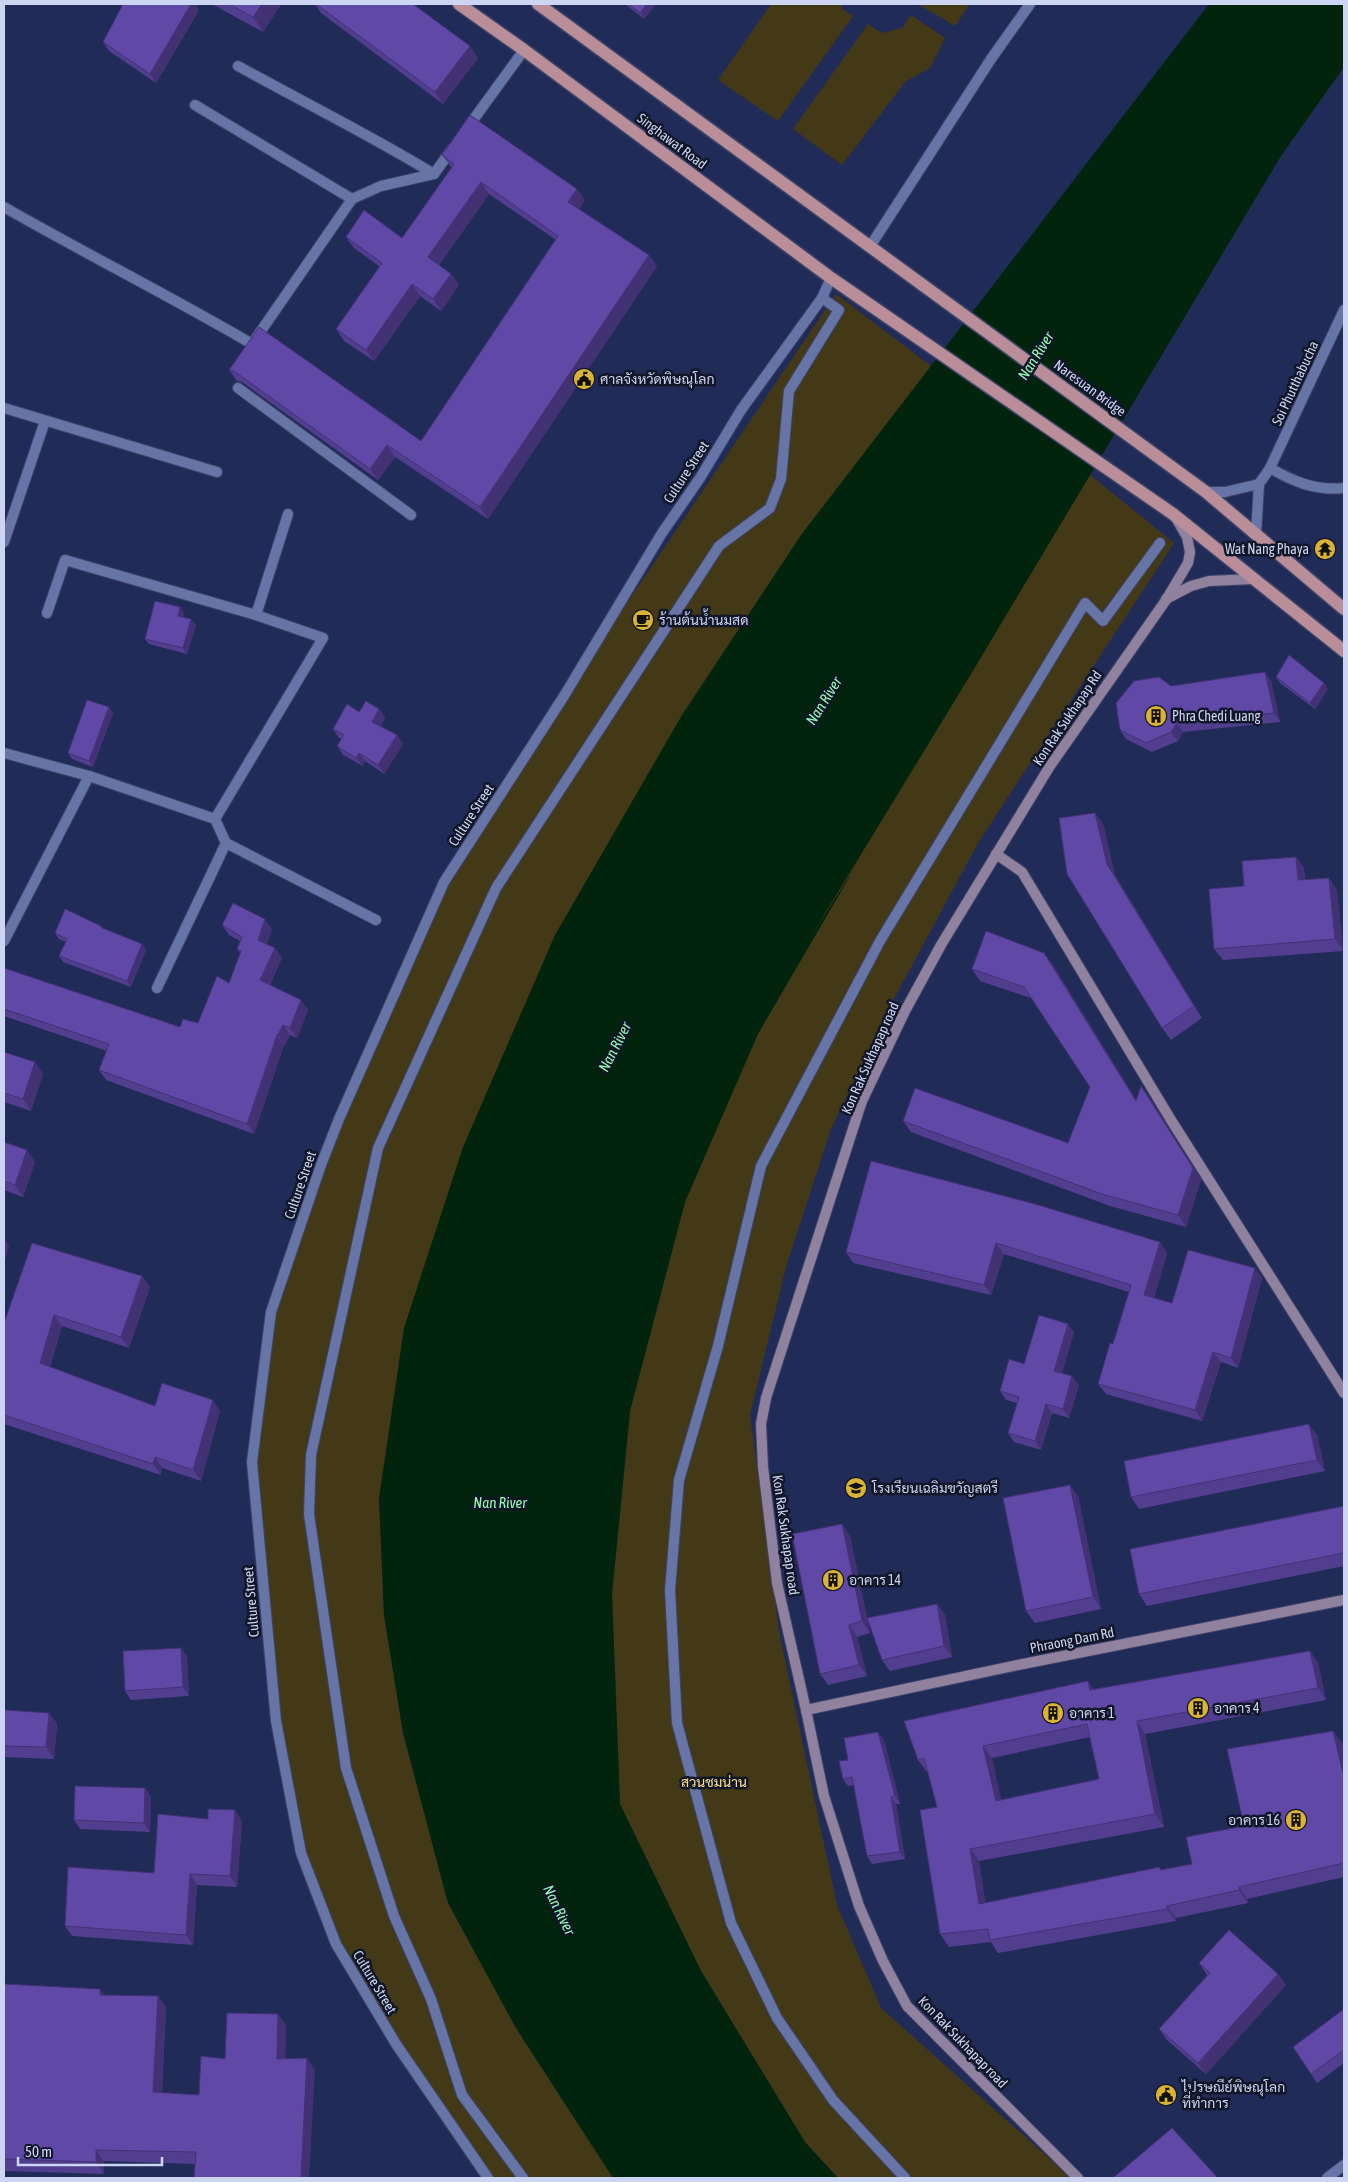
<svg xmlns="http://www.w3.org/2000/svg" width="1348" height="2182" font-family="'Asap Condensed',Sarabun,sans-serif">
<style>
.green{fill:#443916}
.water{fill:#02240d}
.lines{fill:none;stroke-linecap:round;stroke-linejoin:round}
.street-casing{stroke:#3d456a;stroke-width:12}
.secondary-casing{stroke:#3d456a;stroke-width:12}
.primary-casing{stroke:#3d456a;stroke-width:15}
.street{stroke:#6674a6;stroke-width:10}
.secondary{stroke:#90819f;stroke-width:10}
.primary{stroke:#ba8e98;stroke-width:12}
.wall{fill:#523e8f;fill-rule:evenodd}
.shaded-wall{fill:#423274}
.building{fill:#5f48a6;stroke:#423274;fill-rule:evenodd}
.labels{text-anchor:middle;stroke-width:5;stroke-linejoin:round;paint-order:stroke}
.street-label{font-size:14px;fill:#ccd5f1;stroke:#111629}
.poi-label{font-size:14px;fill:#ccd5f1;stroke:#111629;text-anchor:start}
.park-label{font-size:14px;fill:#fce08f;stroke:#111629}
.water-label{font-size:15px;font-style:italic;fill:#95faaf;stroke:#111629}
</style>
<rect width="100%" height="100%" fill="#212b57"/>
<g class="green">
<path d="M771 4H841L842 9 853 16 778 121 718 80Z"/>
<path d="M918 4H970L955 26Z"/>
<path d="M911 15 945 38 930 68 905 82 842 165 793 129 868 24 882 33 902 28Z"/>
<path d="M836 294 931 366 649 772 379 1498 384 1615 403 1733 448 1903 516 2028 613 2178H488L336 1944 301 1853 276 1721 252 1462 275 1299 321 1165 444 882 564 696Z"/>
<path d="M1078 465 1174 543 978 843 888 1010 831 1129 786 1267 750 1415 779 1631 837 1905 881 2008 1059 2167 1069 2178H838L805 2142 701 1971 620 1804 612 1594 630 1411 685 1202 768 1008Z"/>
</g>
<path class="water" d="M1209 4H1344V67L1281 156 968 679 807 943 857 864 758 1034 685 1202 630 1411 612 1594 620 1804 701 1971 805 2142 838 2178H613L516 2028 448 1903 403 1733 384 1615 379 1498 404 1328 463 1147 555 935 682 715 801 535Z"/>
<g class="lines">
<g class="street-casing">
<g id="street">
<path d="M238 66C303 102 370 135 434 174"/>
<path d="M195 105 352 199"/>
<path d="M468 127 524 50"/>
<path d="M4 207C86 254 170 296 252 344L352 199 381 186 434 174 452 149"/>
<path d="M871 245 991 59 1030 4"/>
<path d="M238 388 411 515"/>
<path d="M4 408 217 472"/>
<path d="M1270 468C1294 482 1316 491 1344 488"/>
<path d="M1259 484 1270 468 1344 310"/>
<path d="M1206 492H1225L1259 484 1256 534"/>
<path d="M4 542 45 421"/>
<path d="M47 613 65 560 256 615 323 638 215 819"/>
<path d="M256 615 288 514"/>
<path d="M4 753 89 776 215 819 226 843 376 920"/>
<path d="M4 941 89 776"/>
<path d="M157 988 226 843"/>
<path d="M488 2178 396 2044 336 1944 301 1853 276 1721 252 1462 271 1312 321 1165 339 1119 444 882 564 696 662 533 700 478 741 410 822 298 831 278"/>
<path d="M523 2178 462 2095 431 1999 394 1916 346 1768 309 1514 311 1455 378 1148 496 888 719 546 770 508 781 479 789 391 839 310 822 298"/>
<path d="M905 2178 833 2100 777 2018 731 1923 677 1723 670 1590 679 1480 718 1346 761 1166 880 941 1085 603 1103 621 1160 543"/>
<path d="M1327 2178 1344 2165"/>
</g>
</g>
<g class="secondary-casing">
<g id="secondary">
<path d="M1166 599 1191 586 1209 581 1254 579"/>
<path d="M996 854 1022 872 1171 1120 1344 1393"/>
<path d="M806 1710 1018 1665 1344 1600"/>
<path d="M1078 2178 907 2006 883 1961 859 1906 824 1796 806 1710 777 1583 763 1467 761 1424 766 1398 862 1101 905 1011 941 945 1050 766 1166 600 1188 563 1190 552 1187 537 1176 518"/>
</g>
</g>
<g class="primary-casing">
<g id="primary">
<path d="M459 4 524 50 831 278 1173 514 1344 651"/>
<path d="M538 4 1206 492 1344 609"/>
</g>
</g>
<use href="#street" class="street"/>
<use href="#secondary" class="secondary"/>
<use href="#primary" class="primary"/>
</g>
<g class="wall">
<path d="M212 4H281L263 32Z"/>
<path d="M315 4H413L478 58 443 104 321 13Z"/>
<path d="M625 4H656L644 19Z"/>
<path d="M199 10 156 83 109 51 103 42Z"/>
<path d="M442 155 577 189 585 200 579 209 657 266 488 519 395 457 378 480 242 382 237 381 229 370 259 327 421 441 556 240 489 194 439 265 451 274 459 285 441 311 420 296 374 361 344 341 336 329 380 267 354 248 346 237 402 238 452 168Z"/>
<path d="M184 613 183 617 196 625 187 654 149 644 145 639Z"/>
<path d="M1276 677 1328 689 1315 709 1280 683Z"/>
<path d="M1271 681 1280 722 1183 732 1178 741 1152 752 1126 739 1120 730 1171 686Z"/>
<path d="M379 709 385 717 381 726 397 735 403 744 384 774 365 761 363 766 343 755 337 746 342 739 339 738 333 729 359 712Z"/>
<path d="M113 713 93 767 72 759 68 753Z"/>
<path d="M1095 813 1103 824 1115 875 1202 1018 1171 1040 1162 1028Z"/>
<path d="M1296 857 1304 868 1305 880 1337 890 1343 951 1223 960 1214 949 1244 886Z"/>
<path d="M222 925 272 929 267 944 275 948 282 958 270 985 308 1010 297 1038 290 1035 285 1045H284L254 1134 106 1080 99 1070 107 1051 4 1016V968L180 1027 198 1023 229 983 240 953 237 949 240 941 229 935Z"/>
<path d="M101 926 103 928 146 950 131 987 63 962 59 956 66 942 59 939 55 933Z"/>
<path d="M1044 953 1053 965 1136 1100 1149 1097 1201 1180 1186 1227 1110 1206 911 1132 903 1121 1068 1143 1090 1087 1031 998 980 981 972 969Z"/>
<path d="M4 1052 43 1074 31 1111 4 1102Z"/>
<path d="M4 1142 35 1162 23 1197 4 1190Z"/>
<path d="M871 1161 1167 1253 1154 1298 1172 1303 1262 1278 1238 1368 1221 1362 1202 1421 1106 1394 1098 1384 1113 1344 1129 1292 1004 1254 991 1295 853 1263 846 1252Z"/>
<path d="M142 1276 150 1287 129 1348 62 1326 50 1367 155 1406 220 1411 201 1481 162 1468 161 1475 4 1424V1323Z"/>
<path d="M1074 1332 1062 1373 1079 1385 1069 1418 1052 1413 1041 1450 1014 1442 1008 1433 1017 1403 1006 1400 1000 1391 1024 1364Z"/>
<path d="M1317 1435 1325 1471 1139 1509 1131 1497Z"/>
<path d="M1078 1496 1101 1609 1035 1623 1026 1611Z"/>
<path d="M1344 1506V1566L1147 1606 1139 1594Z"/>
<path d="M850 1536 867 1618 937 1604 945 1615 952 1657 890 1671 882 1660 867 1618 870 1633 857 1637 867 1676 828 1685 820 1674Z"/>
<path d="M1310 1651 1318 1663 1326 1700 1145 1734 1164 1827 979 1861 985 1903 1192 1864 1244 1826 1333 1731 1342 1743 1344 1752V1877L1247 1899 1248 1903 1176 1918V1921L998 1953 991 1942 949 1947 940 1934 937 1807 928 1772H927L918 1760 1094 1690ZM1090 1737 1099 1779 1001 1800 992 1758Z"/>
<path d="M187 1656 189 1696 131 1700 125 1691Z"/>
<path d="M4 1710 49 1713 57 1724 54 1759 4 1757Z"/>
<path d="M884 1740 900 1804H896L905 1859 872 1864 867 1856 854 1785 848 1786 843 1779 848 1760Z"/>
<path d="M145 1788 151 1797 150 1832 80 1829 74 1820Z"/>
<path d="M208 1819 242 1821 237 1887 197 1885 193 1945 72 1936 65 1926 154 1873Z"/>
<path d="M1199 1963 1278 1974 1286 1985 1206 2074 1167 2040 1159 2029 1207 1975Z"/>
<path d="M4 1984 105 1995 158 1996 166 2007 162 2093 199 2095 225 2059 286 2025 285 2059 315 2070 195 2164 104 2161V2174L4 2171Z"/>
<path d="M1344 2009V2063L1317 2083 1311 2074Z"/>
</g>
<g class="shaded-wall">
<path d="M191 4H195L199 10 156 83 150 74Z"/>
<path d="M262 4H281L263 32 253 17Z"/>
<path d="M647 4H656L644 19 640 13Z"/>
<path d="M470 46 478 58 443 104 435 92Z"/>
<path d="M481 182 489 194 436 269 428 257Z"/>
<path d="M577 189 585 200 576 213 568 202Z"/>
<path d="M649 255 657 266 488 519 480 507Z"/>
<path d="M451 274 459 285 441 311 433 299Z"/>
<path d="M412 284 420 296 374 361 366 350Z"/>
<path d="M387 445 395 457 378 480 370 469Z"/>
<path d="M180 607 184 613 182 622 178 616Z"/>
<path d="M191 619 196 625 187 654 183 648Z"/>
<path d="M1265 672 1271 681 1280 722 1274 713Z"/>
<path d="M1324 683 1328 689 1315 709 1310 703Z"/>
<path d="M109 707 113 713 93 767 89 761Z"/>
<path d="M379 709 385 717 379 731 372 722Z"/>
<path d="M1177 723 1183 732 1178 741 1171 732Z"/>
<path d="M397 735 403 744 384 774 378 765Z"/>
<path d="M359 753 365 761 363 766 356 758Z"/>
<path d="M1095 813 1103 824 1115 875 1202 1018 1194 1006 1107 864Z"/>
<path d="M1296 857 1304 868 1306 892 1298 880Z"/>
<path d="M1329 878 1337 890 1343 951 1335 939Z"/>
<path d="M265 919 272 929 265 950 258 940Z"/>
<path d="M142 944 146 950 131 987 127 981Z"/>
<path d="M275 948 282 958 267 990 260 980Z"/>
<path d="M1044 953 1053 965 1144 1112 1136 1101Z"/>
<path d="M301 1000 308 1010 297 1038 290 1028Z"/>
<path d="M283 1025 290 1035 285 1045 278 1035Z"/>
<path d="M277 1035 284 1045 254 1134 247 1124Z"/>
<path d="M35 1062 43 1074 31 1111 23 1099Z"/>
<path d="M1141 1086 1149 1097 1201 1180 1186 1227 1178 1215Z"/>
<path d="M27 1150 35 1162 23 1197 15 1185Z"/>
<path d="M4 1238 9 1246 4 1264Z"/>
<path d="M1160 1242 1167 1253 1152 1306 1144 1295Z"/>
<path d="M996 1243 1004 1254 991 1295 984 1285Z"/>
<path d="M1255 1268 1262 1278 1238 1368 1231 1358Z"/>
<path d="M142 1276 150 1287 129 1348 121 1337Z"/>
<path d="M54 1315 62 1326 48 1374 40 1363Z"/>
<path d="M1068 1324 1074 1332 1060 1380 1054 1371Z"/>
<path d="M1213 1352 1221 1362 1202 1421 1195 1410Z"/>
<path d="M1072 1376 1079 1385 1069 1418 1063 1409Z"/>
<path d="M213 1400 220 1411 201 1481 193 1470Z"/>
<path d="M1046 1404 1052 1413 1041 1450 1035 1441Z"/>
<path d="M1309 1424 1317 1435 1325 1471 1317 1460Z"/>
<path d="M155 1457 162 1468 161 1475 153 1464Z"/>
<path d="M1070 1485 1078 1496 1101 1609 1093 1597Z"/>
<path d="M842 1524 850 1536 870 1633 862 1621Z"/>
<path d="M937 1604 945 1615 952 1657 944 1646Z"/>
<path d="M849 1625 857 1637 867 1676 859 1665Z"/>
<path d="M181 1648 187 1656 189 1696 183 1687Z"/>
<path d="M1310 1651 1318 1663 1326 1700 1318 1688Z"/>
<path d="M1088 1681 1096 1693 1090 1690Z"/>
<path d="M49 1713 57 1724 54 1759 46 1747Z"/>
<path d="M1137 1721 1145 1734 1164 1827 1155 1814Z"/>
<path d="M1333 1731 1342 1743 1344 1752V1777Z"/>
<path d="M878 1732 884 1740 900 1804 895 1796Z"/>
<path d="M983 1746 992 1758 1004 1813 996 1801Z"/>
<path d="M145 1788 151 1797 150 1832 144 1823Z"/>
<path d="M891 1797 896 1804 905 1859 900 1852Z"/>
<path d="M235 1810 242 1821 237 1887 230 1876Z"/>
<path d="M970 1849 979 1861 988 1917 979 1904Z"/>
<path d="M190 1874 197 1885 193 1945 186 1935Z"/>
<path d="M1239 1887 1247 1899 1248 1903 1239 1890Z"/>
<path d="M1167 1906 1176 1918V1921L1167 1909Z"/>
<path d="M1278 1974 1286 1985 1206 2074 1198 2063Z"/>
<path d="M100 1989 108 2000 100 1995Z"/>
<path d="M158 1996 166 2007 161 2104 153 2092Z"/>
<path d="M278 2014 286 2025 285 2070 277 2059Z"/>
<path d="M307 2058 315 2070 309 2178H301Z"/>
<path d="M96 2150 104 2161V2174L96 2162Z"/>
</g>
<g class="building">
<path d="M123 4H191L150 74 103 42Z"/>
<path d="M229 4H262L253 17Z"/>
<path d="M316 4H413L470 46 435 92Z"/>
<path d="M628 4H647L640 13Z"/>
<path d="M470 115 577 189 568 202 649 255 480 507 387 445 370 469 234 371 229 370 259 327 421 441 558 236 481 182 428 257 451 274 433 299 412 284 366 350 336 329 382 263 346 237 364 210 402 238 454 164 442 155Z"/>
<path d="M155 601 180 607 178 616 191 619 183 648 145 639Z"/>
<path d="M1289 655 1324 683 1310 703 1276 677Z"/>
<path d="M1265 672 1274 713 1177 723 1171 732 1146 743 1120 730 1116 703 1134 681 1159 677 1171 686Z"/>
<path d="M87 700 109 707 89 761 68 753Z"/>
<path d="M366 701 379 709 372 722 397 735 378 765 359 753 356 758 337 746 344 735 333 729 347 704 359 712Z"/>
<path d="M1095 813 1107 864 1194 1006 1162 1028 1067 874 1059 818Z"/>
<path d="M1296 857 1298 880 1329 878 1335 939 1214 949 1209 889 1244 886 1242 861Z"/>
<path d="M233 903 265 919 258 940 275 948 260 980 301 1000 290 1028 283 1025 278 1035H277L247 1124 99 1070 109 1044 4 1009V968L180 1027 183 1019 198 1023 217 976 229 983 241 951 237 949 242 937 222 925Z"/>
<path d="M65 909 101 926 100 927 142 944 127 981 59 956 67 939 55 933Z"/>
<path d="M986 931 1044 953 1136 1101 1141 1086 1193 1168 1178 1215 1102 1194 903 1121 915 1088 1068 1143 1090 1087 1024 987 972 969Z"/>
<path d="M4 1052 35 1062 23 1099 4 1093Z"/>
<path d="M4 1142 27 1150 15 1185 4 1181Z"/>
<path d="M871 1161 1035 1204 1160 1242 1144 1295 1172 1303 1188 1250 1255 1268 1231 1358 1213 1352 1195 1410 1098 1384 1110 1343 1113 1344 1131 1285 996 1243 984 1285 846 1252Z"/>
<path d="M32 1243 142 1276 121 1337 54 1315 40 1363 155 1406 162 1383 213 1400 193 1470 155 1457 153 1464 4 1415V1323Z"/>
<path d="M1039 1315 1068 1324 1054 1371 1072 1376 1063 1409 1046 1404 1035 1441 1008 1433 1019 1397 1000 1391 1009 1359 1024 1364Z"/>
<path d="M1309 1424 1317 1460 1131 1497 1124 1461Z"/>
<path d="M1070 1485 1093 1597 1026 1611 1003 1498Z"/>
<path d="M1344 1506V1553L1139 1594 1130 1549Z"/>
<path d="M842 1524 862 1621 849 1625 859 1665 820 1674 792 1534Z"/>
<path d="M937 1604 944 1646 882 1660 867 1618Z"/>
<path d="M181 1648 183 1687 125 1691 123 1651Z"/>
<path d="M1310 1651 1318 1688 1137 1721 1155 1814 970 1849 979 1904 1160 1867V1870L1192 1864 1186 1837 1244 1826 1227 1749 1333 1731 1344 1777V1863L1239 1887V1890L1167 1906V1909L990 1940 988 1929 940 1934 920 1810 937 1807 924 1758 918 1760 904 1721 1088 1681 1090 1690ZM1087 1724 1099 1779 996 1801 983 1746Z"/>
<path d="M4 1710 49 1713 46 1747 4 1746Z"/>
<path d="M878 1732 895 1796 891 1797 900 1852 867 1856 852 1777 843 1779 839 1761 848 1760 844 1738Z"/>
<path d="M75 1786 145 1788 144 1823 74 1820Z"/>
<path d="M208 1809 235 1810 230 1876 190 1874 186 1935 65 1926 68 1867 154 1873 158 1814 208 1819Z"/>
<path d="M1229 1930 1278 1974 1198 2063 1159 2029 1210 1973 1199 1963Z"/>
<path d="M4 1984 100 1989V1995L158 1996 153 2092 199 2095 201 2056 225 2059 227 2013 278 2014 277 2059 307 2058 301 2178H194L196 2152 96 2150V2162L4 2159Z"/>
<path d="M1344 2009V2050L1311 2074 1293 2047Z"/>
<path d="M1172 2128 1218 2178H1113Z"/>
</g>
<defs>
<g id="civic-disc" transform="scale(1.125)"><circle r="9.5" fill="#dab334" stroke="#111629"/><path d="M-.6-6.5H3V-4.5H.6V-3L4-1V1h2V6H-6V1h2V-1L-.6-3ZM-1.2 2.5V6h2.4V2.5Z" fill="#111"/></g>
<g id="temple-disc" transform="scale(1.125)"><circle r="9.5" fill="#dab334" stroke="#111629"/><path d="M0-6L5-2H3V0L6.5 2.5H4V6H1.5V3h-3V6H-4V2.5H-6.5L-3 0V-2H-5Z" fill="#111"/></g>
<g id="cafe-disc" transform="scale(1.125)"><circle r="9.5" fill="#dab334" stroke="#111629"/><path d="M-5.5-4.5H6V0H3Q3 3.5 0 3.5H-2.5Q-5.5 3.5-5.5 0ZM3-3.2v2h1.7v-2ZM-6 4.5H4V6H-6Z" fill="#111"/></g>
<g id="building-disc" transform="scale(1.125)"><circle r="9.5" fill="#dab334" stroke="#111629"/><path d="M-4-6H4V6H1V3H-1V6H-4ZM-2.5-4.3h1.7v1.8h-1.7ZM.8-4.3h1.7v1.8H.8ZM-2.5-1h1.7V.8h-1.7ZM.8-1h1.7V.8H.8Z" fill="#111"/></g>
<g id="school-disc" transform="scale(1.125)"><circle r="9.5" fill="#dab334" stroke="#111629"/><path d="M0-5L7-2L0 1L-7-2ZM-4 1L0 2.5L4 1V4Q0 6-4 4Z" fill="#111"/></g>
</defs>
<g fill-rule="evenodd">
<use href="#civic-disc" x="584" y="379"/>
<use href="#temple-disc" x="1325" y="549"/>
<use href="#cafe-disc" x="643" y="620"/>
<use href="#building-disc" x="1156" y="716"/>
<use href="#school-disc" x="856" y="1488"/>
<use href="#building-disc" x="833" y="1580"/>
<use href="#building-disc" x="1198" y="1708"/>
<use href="#building-disc" x="1053" y="1713"/>
<use href="#building-disc" x="1296" y="1820"/>
<use href="#civic-disc" x="1166" y="2095"/>
</g>
<g class="labels">
<g class="street-label">
<text transform="translate(672 141) rotate(37)" y="5">Singhawat Road</text>
<text transform="translate(1295 383) rotate(-65)" y="5">Soi Phutthabucha</text>
<text transform="translate(1090 388) rotate(36)" y="5">Naresuan Bridge</text>
<text transform="translate(686 472) rotate(-57)" y="5">Culture Street</text>
<text transform="translate(1067 718) rotate(-56)" y="5">Kon Rak Sukhapap Rd</text>
<text transform="translate(471 815) rotate(-57)" y="5">Culture Street</text>
<text transform="translate(870 1058) rotate(-66)" y="5">Kon Rak Sukhapap road</text>
<text transform="translate(300 1185) rotate(-71)" y="5">Culture Street</text>
<text transform="translate(786 1535) rotate(82)" y="5">Kon Rak Sukhapap road</text>
<text transform="translate(251 1602) rotate(-95)" y="5">Culture Street</text>
<text transform="translate(1072 1640) rotate(-11)" y="5">Phraong Dam Rd</text>
<text transform="translate(375 1982) rotate(59)" y="5">Culture Street</text>
<text transform="translate(963 2042) rotate(46)" y="5">Kon Rak Sukhapap road</text>
</g>
<g class="poi-label">
<text x="600" y="384">ศาลจังหวัดพิษณุโลก</text>
<text x="1309" y="554" text-anchor="end">Wat Nang Phaya</text>
<text x="659" y="625">ร้านต้นน้ำนมสด</text>
<text x="1172" y="721">Phra Chedi Luang</text>
<text x="872" y="1493">โรงเรียนเฉลิมขวัญสตรี</text>
<text x="849" y="1585">อาคาร 14</text>
<text x="1214" y="1713">อาคาร 4</text>
<text x="1069" y="1718">อาคาร 1</text>
<text x="1280" y="1825" text-anchor="end">อาคาร 16</text>
<text x="1182" y="2092">ไปรษณีย์พิษณุโลก<tspan x="1182" dy="16">ที่ทำการ</tspan></text>
</g>
<g class="park-label">
<text x="714" y="1787">สวนชมน่าน</text>
</g>
<g class="water-label">
<text transform="translate(1036 356) rotate(-58)" y="5">Nan River</text>
<text transform="translate(824 701) rotate(-58)" y="5">Nan River</text>
<text transform="translate(615 1047) rotate(-63)" y="5">Nan River</text>
<text x="500" y="1508">Nan River</text>
<text transform="translate(559 1910) rotate(64)" y="5">Nan River</text>
</g>
</g>
<rect width="1348" height="2182" fill="none" stroke="#ccd5f1" stroke-width="10"/>
<path d="M18 2157v8h144v-8" fill="none" stroke="#ccd5f1" stroke-width="2.5"/>
<text x="25" y="2157" font-size="15" fill="#ccd5f1" stroke="#111629" stroke-width="4" paint-order="stroke">50 m</text>
</svg>
